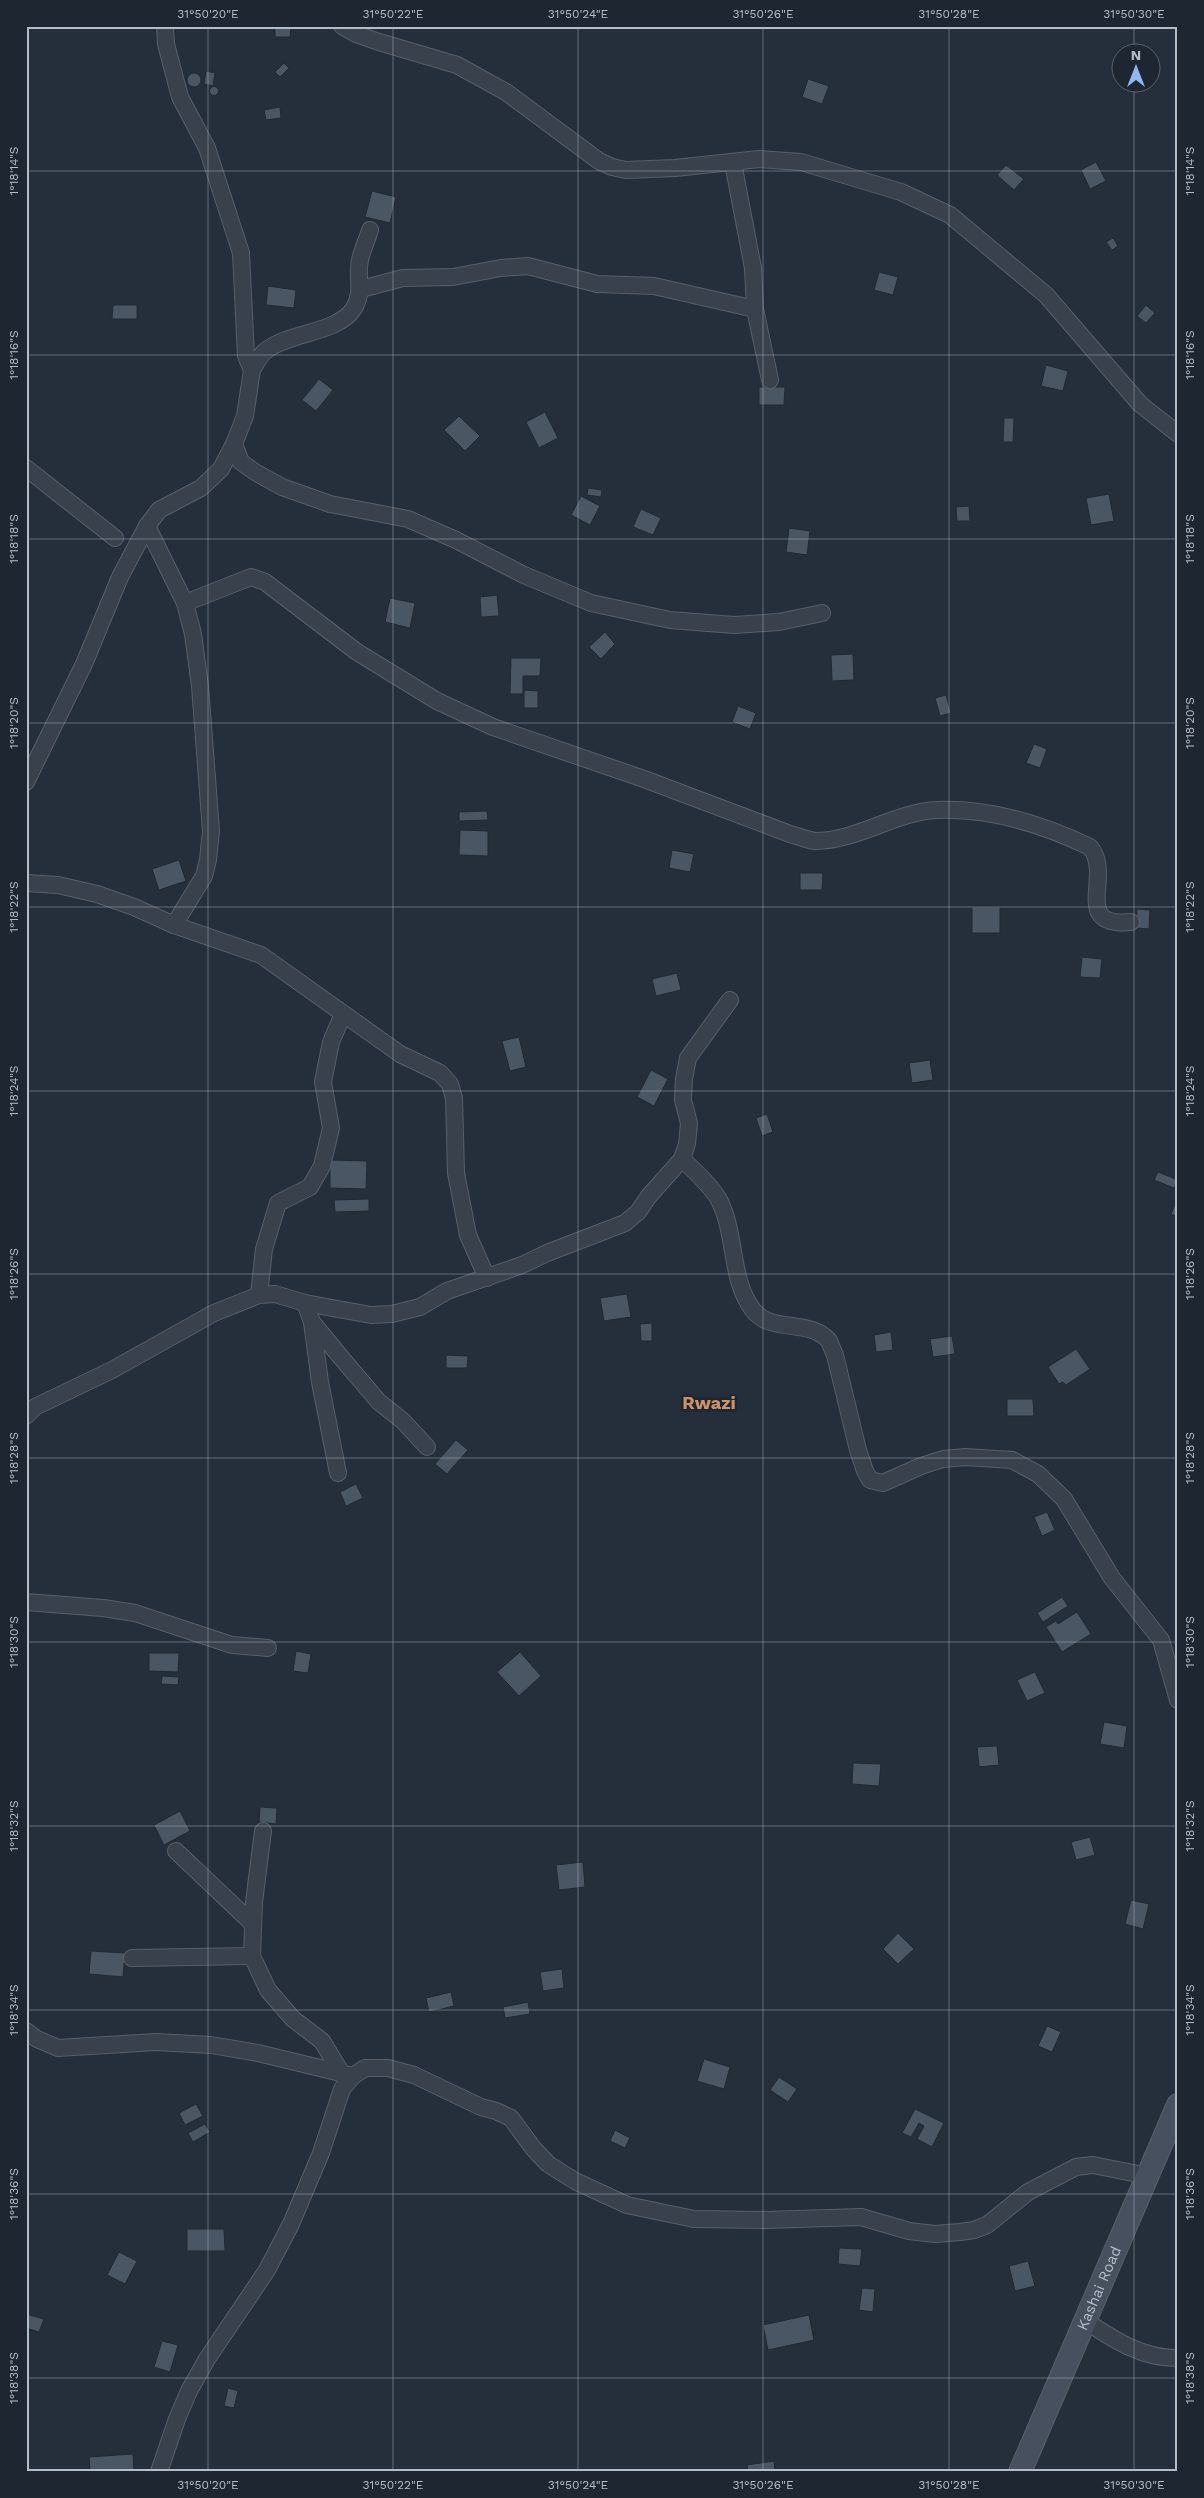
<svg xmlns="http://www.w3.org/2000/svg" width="1204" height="2498" font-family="'Work Sans',sans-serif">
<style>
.building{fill:#4b5664;stroke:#202833}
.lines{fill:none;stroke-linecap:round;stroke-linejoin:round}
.street-casing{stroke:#575f6a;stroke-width:18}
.secondary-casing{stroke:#575f6a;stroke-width:24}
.street{stroke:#39414c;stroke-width:16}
.secondary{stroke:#47505f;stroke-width:22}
.ticks{fill:none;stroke:#b4bcc7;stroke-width:1;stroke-opacity:0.45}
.labels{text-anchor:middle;stroke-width:5;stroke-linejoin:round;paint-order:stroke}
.street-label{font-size:15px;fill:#b4bcc7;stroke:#1e2631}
.quarter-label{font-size:18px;font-weight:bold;fill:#ce9268;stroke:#1e2631}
.neatline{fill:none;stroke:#b4bcc7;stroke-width:2}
.ticks-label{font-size:12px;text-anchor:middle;fill:#b4bcc7}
</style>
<rect width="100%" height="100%" fill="#252f3c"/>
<g class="building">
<path d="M275 28H291L290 37H275Z"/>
<path d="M284 63 289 68 280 77 275 72Z"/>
<path d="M206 71 215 73 213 86 204 84Z"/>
<circle cx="194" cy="80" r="7"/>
<path d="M808 79 829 86 822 104 802 97Z"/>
<circle cx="214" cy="91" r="4.5"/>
<path d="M280 107 281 118 266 120 264 110Z"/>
<path d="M1096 162 1106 181 1090 189 1081 170Z"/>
<path d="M1006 165 1024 179 1014 190 997 175Z"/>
<path d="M372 191 396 197 390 223 365 217Z"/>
<path d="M1113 238 1118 246 1112 250 1106 242Z"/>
<path d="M879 272 898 277 893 295 874 290Z"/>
<path d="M268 286 296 290 294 308 266 305Z"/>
<path d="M113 305H137V319H112Z"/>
<path d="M1146 305 1155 313 1146 323 1137 316Z"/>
<path d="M1046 365 1068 371 1063 391 1041 386Z"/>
<path d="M319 379 333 390 316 411 302 400Z"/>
<path d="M759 387H785L784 405H759Z"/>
<path d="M545 412 558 438 539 448 526 422Z"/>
<path d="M459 416 480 436 465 451 444 430Z"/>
<path d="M1004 418H1014L1013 442H1003Z"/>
<path d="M588 488 602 490 601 497 587 495Z"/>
<path d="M1109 494 1114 521 1091 525 1086 498Z"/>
<path d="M581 496 600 506 590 525 571 515Z"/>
<path d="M969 506 970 521H957L956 507Z"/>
<path d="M641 509 661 518 653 535 633 527Z"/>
<path d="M789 528 810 531 807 555 786 552Z"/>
<path d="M497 595 499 616 481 617 480 597Z"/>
<path d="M390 598 415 603 410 628 385 622Z"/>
<path d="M605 632 615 644 601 659 589 647Z"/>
<path d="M853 654 854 680 832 681 831 655Z"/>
<path d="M511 658H541L540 676H523V694H510Z"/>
<path d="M524 690 538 691V708H524Z"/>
<path d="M946 695 951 713 940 716 935 698Z"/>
<path d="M738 706 756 713 750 729 732 722Z"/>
<path d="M1034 744 1047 749 1040 768 1026 763Z"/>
<path d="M487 811 488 820 459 821V812Z"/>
<path d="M460 830 488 831V856L459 855Z"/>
<path d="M672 850 694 854 690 872 669 868Z"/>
<path d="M179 860 186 881 159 890 152 869Z"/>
<path d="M800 873H823L822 890H800Z"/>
<rect x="972" y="907" width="28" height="26"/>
<path d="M1137 909 1150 910 1149 929 1136 928Z"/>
<path d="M1082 957 1102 959 1100 978 1080 977Z"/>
<path d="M677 973 681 990 656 996 652 979Z"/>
<path d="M519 1037 526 1067 510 1071 502 1041Z"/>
<path d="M930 1060 933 1080 912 1083 909 1063Z"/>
<path d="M651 1070 668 1079 654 1106 637 1097Z"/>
<path d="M767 1114 773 1132 762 1136 756 1118Z"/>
<path d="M330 1160 367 1161 366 1189 330 1188Z"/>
<path d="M1158 1172 1178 1180 1174 1188 1154 1180Z"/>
<path d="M1178 1197V1217L1171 1214Z"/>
<path d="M369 1199V1211L335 1212 334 1200Z"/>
<path d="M627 1294 631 1317 604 1321 600 1298Z"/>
<path d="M652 1323V1341H641L640 1324Z"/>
<path d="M891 1332 893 1350 876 1352 874 1335Z"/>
<path d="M952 1336 955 1354 933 1357 930 1339Z"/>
<path d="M1076 1349 1090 1369 1066 1385 1063 1382 1059 1384 1048 1367Z"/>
<path d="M446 1355 468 1356 467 1368H446Z"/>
<path d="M1007 1399H1033L1034 1416H1007Z"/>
<path d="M456 1440 468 1450 447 1474 435 1464Z"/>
<path d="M356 1484 363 1498 346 1506 340 1492Z"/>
<path d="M1047 1512 1055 1530 1042 1536 1034 1517Z"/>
<path d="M1062 1597 1068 1606 1043 1622 1037 1613Z"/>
<path d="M1077 1612 1091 1634 1062 1652 1046 1627 1056 1621 1058 1624Z"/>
<path d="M296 1651 311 1654 308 1673 293 1671Z"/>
<path d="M520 1652 541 1676 519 1696 497 1672Z"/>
<path d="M149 1653H179L178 1672 149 1671Z"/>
<path d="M1035 1672 1045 1693 1027 1701 1017 1680Z"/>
<path d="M162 1676 179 1677 178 1685 161 1684Z"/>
<path d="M1104 1722 1127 1726 1124 1748 1100 1744Z"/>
<path d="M997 1746 999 1765 979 1767 977 1747Z"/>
<path d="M853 1763 881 1764 879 1786 852 1784Z"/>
<path d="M260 1807 277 1808 276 1824 259 1822Z"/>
<path d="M180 1811 190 1831 164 1845 154 1825Z"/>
<path d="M1090 1837 1095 1855 1076 1860 1071 1842Z"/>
<path d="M583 1862 585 1887 559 1890 556 1865Z"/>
<path d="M1131 1900 1149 1904 1143 1929 1125 1924Z"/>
<path d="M898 1933 914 1949 898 1964 883 1949Z"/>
<path d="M91 1951 125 1953 123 1977 89 1974Z"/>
<path d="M562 1969 564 1988 543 1991 540 1972Z"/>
<path d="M451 1992 454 2006 429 2012 426 1998Z"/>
<path d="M528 2002 530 2014 505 2018 503 2007Z"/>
<path d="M1047 2026 1061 2032 1052 2052 1038 2046Z"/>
<path d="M704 2059 730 2067 724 2089 697 2081Z"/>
<path d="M779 2077 797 2089 788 2102 770 2090Z"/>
<path d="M196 2104 203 2116 185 2125 179 2113Z"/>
<path d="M915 2109 944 2123 932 2147 917 2139 924 2126 919 2123 911 2137 902 2133Z"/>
<path d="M205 2124 210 2132 193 2142 188 2133Z"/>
<path d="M615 2130 630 2138 625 2148 610 2141Z"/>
<path d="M187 2229H224L225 2251H187Z"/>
<path d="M839 2248 862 2249 860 2266 838 2264Z"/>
<path d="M119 2252 137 2261 125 2284 107 2275Z"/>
<path d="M1028 2261 1035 2286 1015 2291 1009 2266Z"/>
<path d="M862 2288 875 2289 873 2312 859 2310Z"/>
<path d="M26 2314 44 2319 39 2332 26 2328Z"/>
<path d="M809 2315 814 2340 768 2350 763 2325Z"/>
<path d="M162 2341 178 2345 170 2372 154 2367Z"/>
<path d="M228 2388 238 2391 234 2408 224 2406Z"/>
<path d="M133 2454 134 2472H87L90 2471 89 2457Z"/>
<path d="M774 2461 775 2472H748L747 2465Z"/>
</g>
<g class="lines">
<g class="street-casing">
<g id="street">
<path d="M342 26 356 34 379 42 457 65 506 92 599 161 612 167 626 170 675 168 759 159 801 162 901 192 950 215 1046 295 1140 404 1178 434"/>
<path d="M733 163 753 268 755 309 770 380"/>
<path d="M361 289 403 278 453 277 501 268 528 266 597 284 654 286 755 309"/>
<path d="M252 370C256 363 261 353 268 349 291 332 339 333 354 308 364 292 356 277 360 260 362 250 367 240 370 230"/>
<path d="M234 444 241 462 255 472 282 487 330 504 408 519 456 540 524 575 591 603 670 620 734 625 779 622 822 613"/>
<path d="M26 468 115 538"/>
<path d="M147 526 185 603 193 634 200 686 211 831 208 860 204 876 174 925"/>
<path d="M185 603 251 577 265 582 357 652 437 701 493 727 644 779 790 834C798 836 807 840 815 841 857 841 895 812 937 810 990 808 1042 824 1090 847 1114 875 1070 928 1131 922"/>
<path d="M26 782 84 664 120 577 147 526 159 510 201 488 221 469 234 444 245 416 252 370 246 356 241 253 207 148 180 97 166 44 165 26"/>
<path d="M26 883 58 885 97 894 134 907 174 925 261 955 400 1054 440 1073 450 1084 454 1098 456 1173 468 1235 487 1278"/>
<path d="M682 1159C695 1171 708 1183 718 1198 737 1232 729 1279 753 1310 771 1334 810 1318 829 1341 831 1345 833 1351 835 1355L858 1450 865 1471 870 1480 883 1483 921 1466 943 1459 965 1457 1012 1460 1038 1474 1064 1499 1112 1578 1161 1640 1178 1700"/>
<path d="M259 1295 264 1249 278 1203 310 1187 322 1166 331 1128 323 1082 331 1042 343 1014"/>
<path d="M305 1303 312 1322 339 1355 379 1402 403 1421 427 1447"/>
<path d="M312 1322 320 1382 338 1473"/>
<path d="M26 1416 35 1407 112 1370 214 1313 259 1295 275 1294 305 1303 371 1315 392 1314 420 1307 447 1291 522 1265 547 1253 625 1223 638 1212 649 1196 682 1159 687 1144 689 1123 683 1100 684 1079 688 1058 730 1000"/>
<path d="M26 1602 103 1608 135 1613 232 1645 268 1648"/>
<path d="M263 1831 254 1902 252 1956 268 1990 293 2019 322 2041 342 2074"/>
<path d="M176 1851 253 1924"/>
<path d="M132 1958 252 1956"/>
<path d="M26 2031 37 2039 58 2048 156 2042 211 2045 258 2053 353 2076"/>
<path d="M1084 2320C1113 2339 1142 2359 1178 2358"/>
<path d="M159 2472 177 2419 189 2391 207 2359 267 2270 291 2224 321 2153 342 2089 353 2076 365 2068H388L414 2075 481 2107 496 2111 511 2118 533 2148 548 2164 575 2181 627 2205 694 2219 766 2220 861 2217 909 2231 935 2234 960 2232 974 2230 987 2225 1028 2192 1076 2167 1093 2165 1148 2176"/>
</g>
</g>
<g class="secondary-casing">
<g id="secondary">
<path id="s1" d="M1020 2472 1178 2105"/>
</g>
</g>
<use href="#street" class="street"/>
<use href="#secondary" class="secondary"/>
</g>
<path class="ticks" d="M208 26V2472M393 26V2472M578 26V2472M763 26V2472M949 26V2472M1134 26V52M1134 82V2472M26 171H1178M26 355H1178M26 539H1178M26 723H1178M26 907H1178M26 1091H1178M26 1274H1178M26 1458H1178M26 1642H1178M26 1826H1178M26 2010H1178M26 2194H1178M26 2378H1178"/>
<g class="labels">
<g class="street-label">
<text dy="5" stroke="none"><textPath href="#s1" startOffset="200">Kashai Road</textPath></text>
</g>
<g class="quarter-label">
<text x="709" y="1409">Rwazi</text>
</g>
</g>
<rect width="1204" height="2498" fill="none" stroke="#1e2631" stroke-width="55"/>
<g transform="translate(1136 68)"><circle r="24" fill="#1e2631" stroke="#5a626d"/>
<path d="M0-4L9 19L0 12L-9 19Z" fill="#8fb7f2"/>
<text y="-8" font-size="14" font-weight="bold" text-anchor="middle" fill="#b4bcc7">N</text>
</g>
<rect x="28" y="28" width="1148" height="2442" class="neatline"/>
<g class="ticks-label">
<text x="208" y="18">31°50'20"E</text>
<text x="393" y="18">31°50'22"E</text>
<text x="578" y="18">31°50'24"E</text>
<text x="763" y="18">31°50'26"E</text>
<text x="949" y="18">31°50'28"E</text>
<text x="1134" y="18">31°50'30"E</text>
<text transform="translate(14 171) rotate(-90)" y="4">1°18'14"S</text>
<text transform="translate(1190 171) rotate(-90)" y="4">1°18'14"S</text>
<text transform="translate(14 355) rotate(-90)" y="4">1°18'16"S</text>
<text transform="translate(1190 355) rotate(-90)" y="4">1°18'16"S</text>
<text transform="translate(14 539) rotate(-90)" y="4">1°18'18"S</text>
<text transform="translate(1190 539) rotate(-90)" y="4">1°18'18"S</text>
<text transform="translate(14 723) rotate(-90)" y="4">1°18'20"S</text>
<text transform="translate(1190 723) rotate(-90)" y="4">1°18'20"S</text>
<text transform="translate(14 907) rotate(-90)" y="4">1°18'22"S</text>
<text transform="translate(1190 907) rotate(-90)" y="4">1°18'22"S</text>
<text transform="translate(14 1091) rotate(-90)" y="4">1°18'24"S</text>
<text transform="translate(1190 1091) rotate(-90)" y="4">1°18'24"S</text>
<text transform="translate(14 1274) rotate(-90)" y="4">1°18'26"S</text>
<text transform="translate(1190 1274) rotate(-90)" y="4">1°18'26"S</text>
<text transform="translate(14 1458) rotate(-90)" y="4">1°18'28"S</text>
<text transform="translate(1190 1458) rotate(-90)" y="4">1°18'28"S</text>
<text transform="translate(14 1642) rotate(-90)" y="4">1°18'30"S</text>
<text transform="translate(1190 1642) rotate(-90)" y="4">1°18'30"S</text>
<text transform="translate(14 1826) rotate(-90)" y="4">1°18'32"S</text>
<text transform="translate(1190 1826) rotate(-90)" y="4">1°18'32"S</text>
<text transform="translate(14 2010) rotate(-90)" y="4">1°18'34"S</text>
<text transform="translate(1190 2010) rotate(-90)" y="4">1°18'34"S</text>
<text transform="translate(14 2194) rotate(-90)" y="4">1°18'36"S</text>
<text transform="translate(1190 2194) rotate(-90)" y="4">1°18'36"S</text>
<text transform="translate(14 2378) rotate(-90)" y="4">1°18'38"S</text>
<text transform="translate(1190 2378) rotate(-90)" y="4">1°18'38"S</text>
<text x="208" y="2489">31°50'20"E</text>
<text x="393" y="2489">31°50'22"E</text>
<text x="578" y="2489">31°50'24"E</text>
<text x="763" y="2489">31°50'26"E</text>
<text x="949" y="2489">31°50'28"E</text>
<text x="1134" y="2489">31°50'30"E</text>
</g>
</svg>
